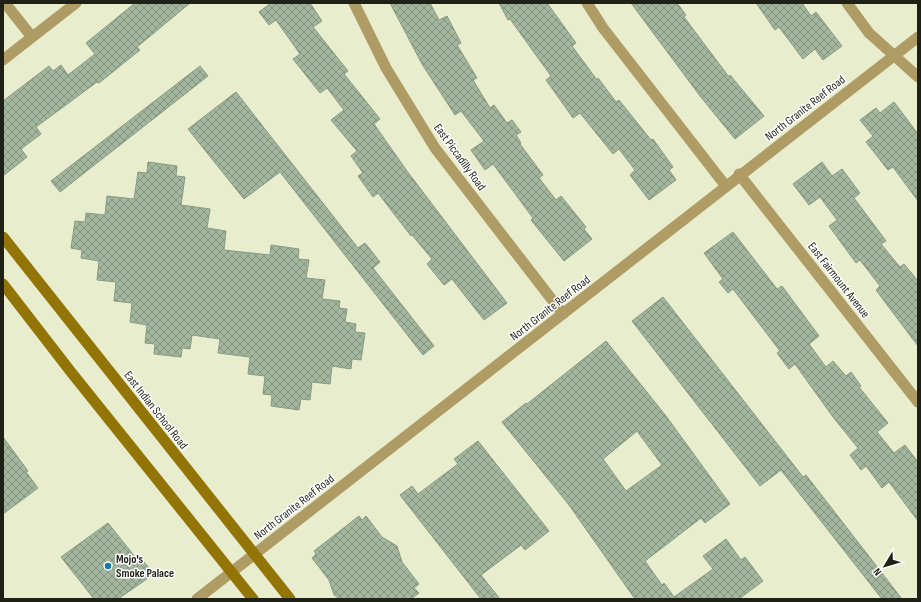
<svg xmlns="http://www.w3.org/2000/svg" width="921" height="602" font-family="'Sofia Sans Condensed',sans-serif">
<style>
.building{fill:url(#building-cross-hatch);stroke:#879a82;fill-rule:evenodd}
.lines{fill:none;stroke-linecap:round;stroke-linejoin:round}
.minor{stroke:#af9c65;stroke-width:11}
.tertiary{stroke:#af9c65;stroke-width:11}
.secondary{stroke:#927506;stroke-width:11}
.poi-dot{fill:#1879a6;stroke:#fff;stroke-width:1.5}
.labels{text-anchor:middle;stroke-width:3;stroke-linejoin:round;paint-order:stroke}
.street-label{font-size:12px;fill:#1f2116;stroke:#fff}
.poi-label{font-size:12px;font-weight:bold;fill:#1f2116;stroke:#fff;text-anchor:start}
</style>
<defs>
<pattern id="building-cross-hatch" width="8" height="8" patternUnits="userSpaceOnUse"><rect width="8" height="8" fill="#a3b79e"/><path d="M0 0l8 8M0 8l8-8" fill="none" stroke="#849480"/></pattern>
</defs>
<rect width="100%" height="100%" fill="#e8edce"/>
<g class="building">
<path d="M135 3H190L137 47 140 50 99 83 97 82 36 127 41 134 21 149 27 157 3 176V101L49 66 53 71 61 65 68 75 95 54 86 43Z"/>
<path d="M271 3H310L322 21 313 27 348 71 344 74 380 119 374 124 407 171 507 303 484 320 452 279 444 285 427 264 432 259 412 235 411 236 378 193 373 197 358 176 363 173 351 156 357 151 331 120 344 110 327 88 320 93 293 59 300 54 276 20 269 25 259 12Z"/>
<path d="M390 3H430L439 20 447 16 461 43 457 45 477 78 473 80 490 108 494 105 507 123 512 120 521 132 516 135 521 143 520 144 543 175 539 178 556 200 561 196 586 227 584 229 592 239 564 261 531 220 533 218 493 164 485 170 471 150 484 141 461 111 455 115 422 64Z"/>
<path d="M499 3H547L576 43 572 46 597 80 598 78 616 102 619 100 651 140 653 139 673 167 669 170 676 180 649 200 630 175 635 170 619 149 613 154 580 113 573 118 546 80 551 76 510 19 508 20Z"/>
<path d="M631 3H677L686 15 684 17 729 77 730 75 764 116 735 139 700 96Z"/>
<path d="M756 3H802L811 16 816 12 842 46 823 60 815 49 803 59 779 27 775 30Z"/>
<path d="M200 66 208 76 60 192 51 181Z"/>
<path d="M236 92 358 248 365 243 380 262 373 268 434 346 423 355 280 172 244 199 188 129Z"/>
<path d="M894 102 918 134V201L893 167 888 170 866 142 873 136 860 120 876 108 880 113Z"/>
<path d="M148 162 177 166 176 176 185 177 181 205 210 209 207 228 226 231 224 250 270 255 271 245 299 249 298 259 309 260 306 278 325 280 322 299 340 301 339 308 347 309 345 322 356 324 355 332 365 333 361 360 352 359 351 369 332 366 330 384 312 382 310 400 301 399 299 410 271 406 272 395 263 394 265 376 248 374 250 357 218 353 220 339 192 335 190 349 182 348 181 357 154 354 155 344 145 343 147 325 130 322 132 303 114 301 116 282 97 280 99 261 81 258 82 250 71 248 75 221 85 222 86 213 105 215 107 196 134 199 138 172 147 173Z"/>
<path d="M822 162 832 176 842 169 860 193 854 198 886 241 881 244 900 267 904 264 918 281V346L876 290 880 286 860 260 856 263 829 226 837 220 820 197 809 205 793 184Z"/>
<path d="M733 232 777 289 782 286 819 336 809 344 826 367 833 361 846 376 851 372 861 386 859 387 888 423 877 432 894 453 905 445 918 462V521L889 482 882 488 866 466 861 470 850 455 858 448 833 417 795 364 789 369 777 353 780 351 733 289 728 293 719 282 723 279 704 253Z"/>
<path d="M663 297 803 477 806 475 902 599H882L781 470 760 486 632 321Z"/>
<path d="M606 341 666 416 730 504 705 523 701 518 645 561 662 585 664 583 674 597 713 569 703 556 726 539 741 560 745 557 763 581 739 599H635L569 505 502 422 526 403 527 404ZM637 431 662 465 626 491 603 459Z"/>
<path d="M3 437 28 471 26 472 38 488 3 514Z"/>
<path d="M478 441 549 531 525 550 521 545 481 575 500 599H481L400 495 412 486 418 494 458 464 454 459Z"/>
<path d="M359 516 362 520 366 516 382 537 397 546 402 562 419 584 414 588 419 593 411 599H340L334 595 329 580 312 558 316 554 314 551Z"/>
<path d="M108 523 136 558 139 556 154 574 118 599H94L61 557Z"/>
</g>
<g class="lines">
<g class="minor">
<path d="M5 3 32 37"/>
<path d="M354 3 386 68 435 148 563 314"/>
<path d="M587 3 603 28 725 185"/>
<path d="M847 3 869 33 918 77"/>
<path d="M3 60 76 3"/>
<path d="M739 174 918 402"/>
</g>
<path class="tertiary" d="M197 599 918 37"/>
<g class="secondary">
<path d="M3 237 290 599"/>
<path d="M3 284 71 372 253 599"/>
</g>
</g>
<circle class="poi-dot" cx="108" cy="566" r="4"/>
<g class="labels">
<g class="street-label">
<text transform="translate(805 108) rotate(-38)" y="4">North Granite Reef Road</text>
<text transform="translate(460 157) rotate(54)" y="4">East Piccadilly Road</text>
<text transform="translate(839 280) rotate(52)" y="4">East Fairmount Avenue</text>
<text transform="translate(550 308) rotate(-38)" y="4">North Granite Reef Road</text>
<text transform="translate(156 410) rotate(52)" y="4">East Indian School Road</text>
<text transform="translate(294 507) rotate(-38)" y="4">North Granite Reef Road</text>
</g>
<g class="poi-label">
<text x="116" y="563">Mojo's<tspan x="116" dy="14">Smoke Palace</tspan></text>
</g>
</g>
<rect width="921" height="602" fill="none" stroke="#1f2116" stroke-width="8"/>
<g transform="translate(885 566) rotate(232)" stroke="#ffffff" stroke-width="3" paint-order="stroke">
<path d="M0-3L7 15L0 10L-7 15Z" fill="#1f2116"/>
<text y="-6" font-size="11" font-weight="bold" text-anchor="middle" fill="#1f2116">N</text>
</g>
</svg>
